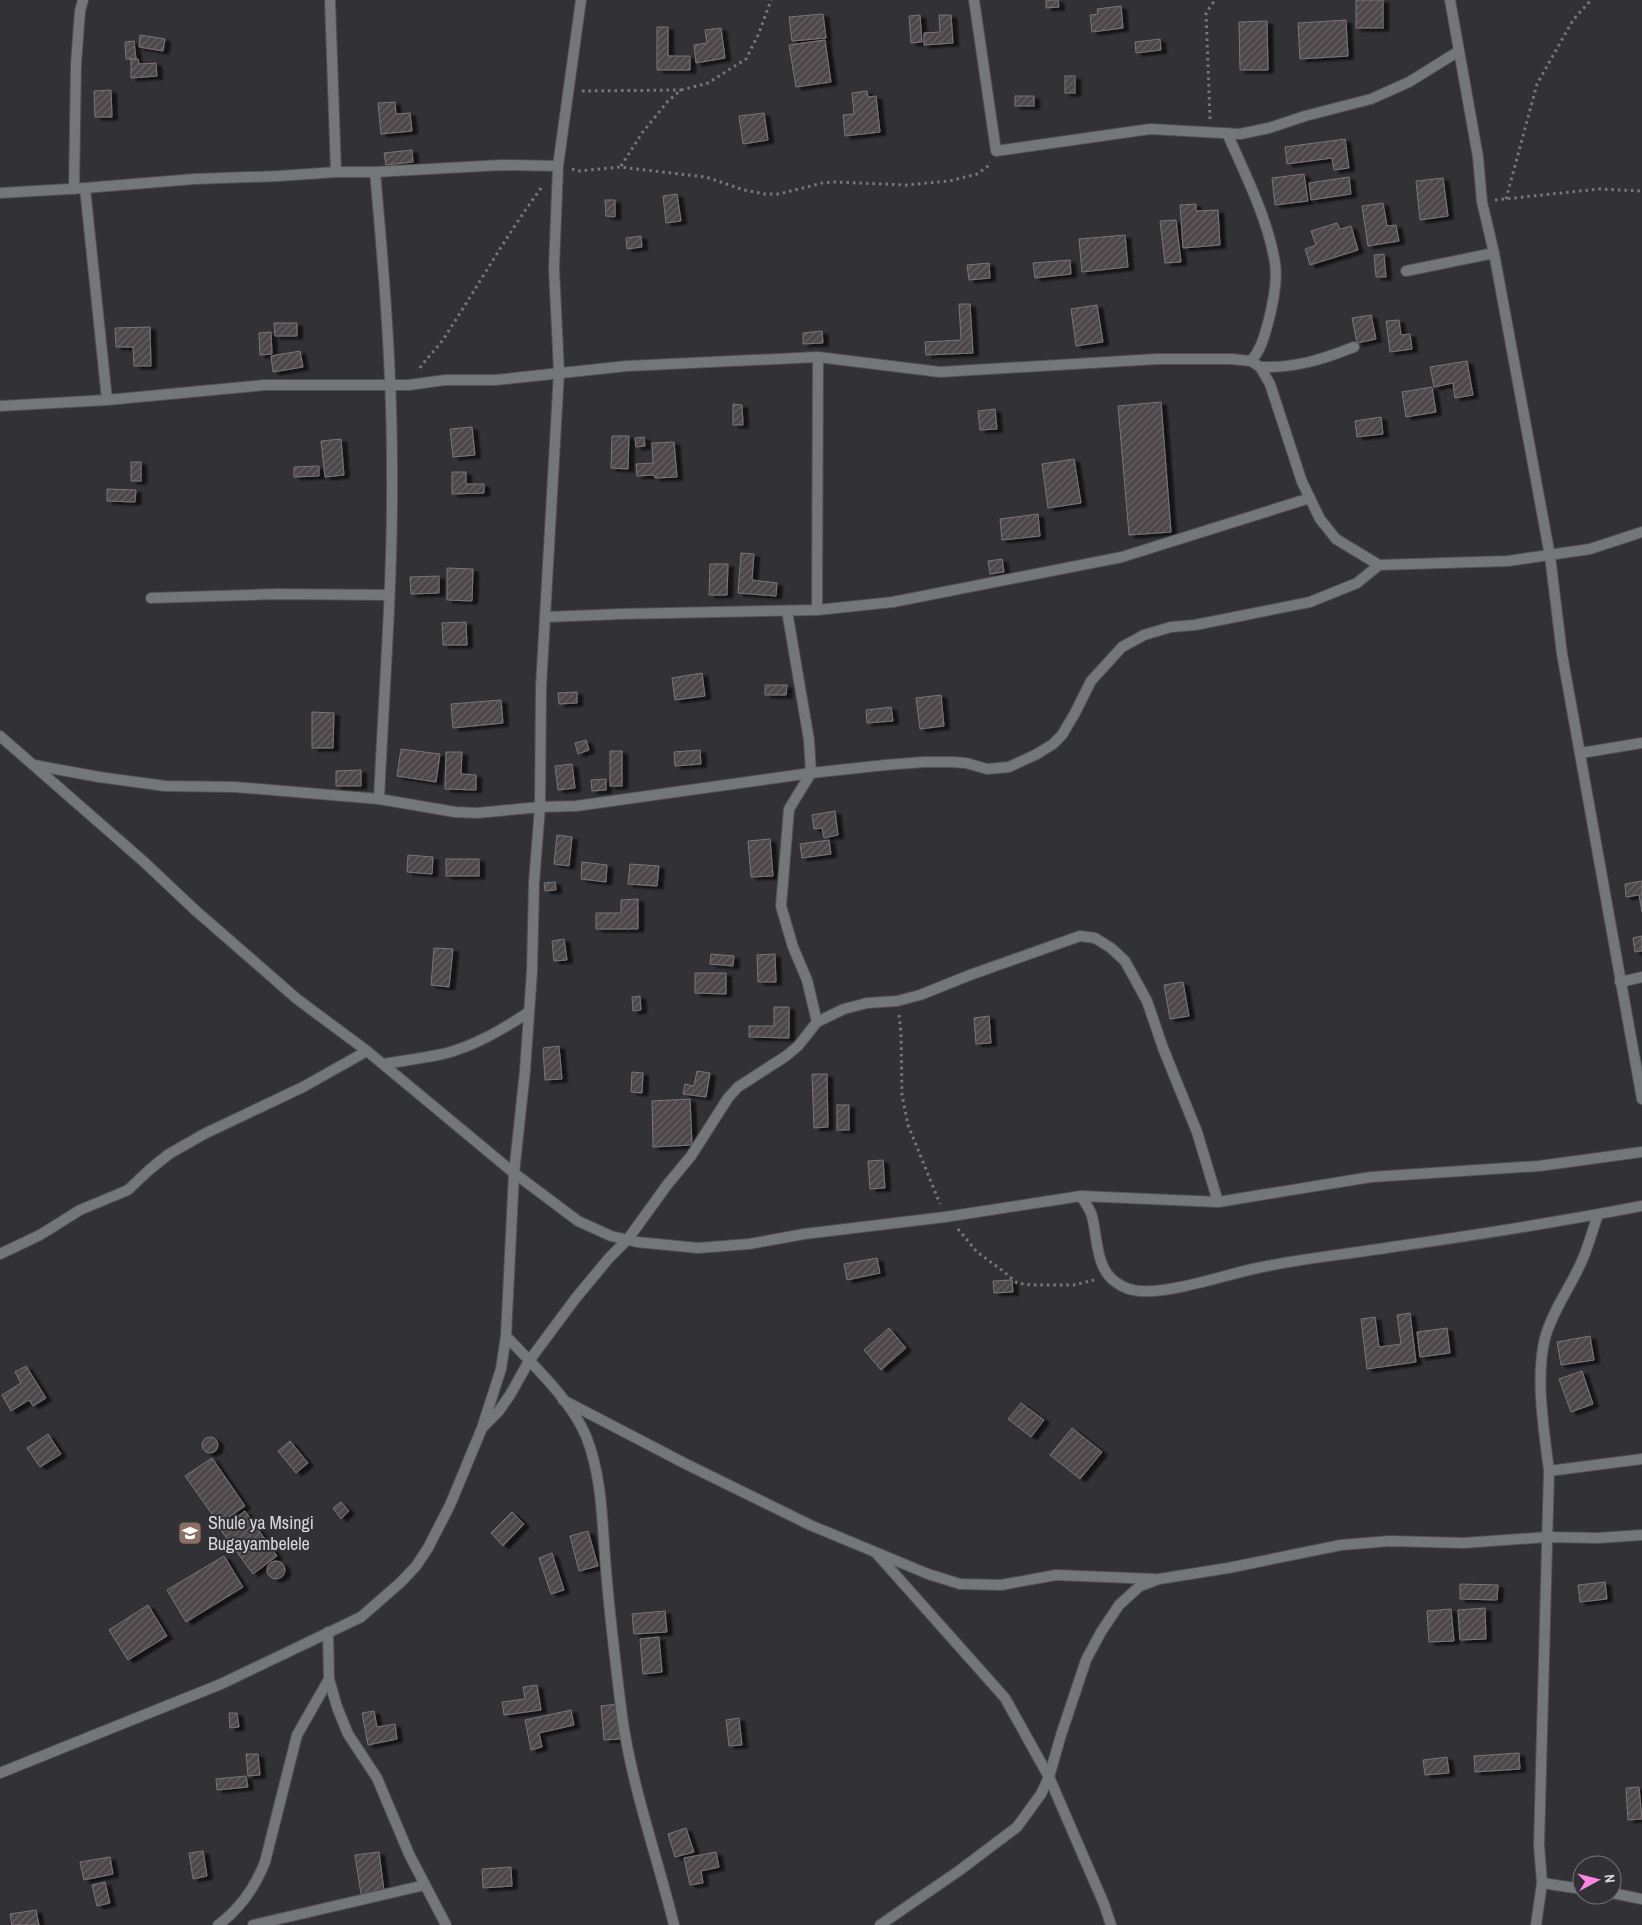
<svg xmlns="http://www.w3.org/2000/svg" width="1642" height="1925" font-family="'Archivo Narrow',sans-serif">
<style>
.building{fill:url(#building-hatch);stroke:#7c7577;filter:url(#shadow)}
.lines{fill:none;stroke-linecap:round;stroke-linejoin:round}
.service-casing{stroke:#4f4f54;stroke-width:12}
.minor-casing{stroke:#4f4f54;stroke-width:12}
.path{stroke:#78787c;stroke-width:3;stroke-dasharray:2.5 4;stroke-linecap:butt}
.service{stroke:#747779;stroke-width:10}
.minor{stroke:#747779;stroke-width:10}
.labels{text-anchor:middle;stroke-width:4;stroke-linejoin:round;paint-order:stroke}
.poi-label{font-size:18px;fill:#d8d8db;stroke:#313136;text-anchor:start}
</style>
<defs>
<pattern id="building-hatch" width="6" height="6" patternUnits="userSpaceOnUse" patternTransform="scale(1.25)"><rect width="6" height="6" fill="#4d4749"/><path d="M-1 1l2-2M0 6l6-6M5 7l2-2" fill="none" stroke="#666163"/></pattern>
<filter id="shadow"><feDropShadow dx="5.5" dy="3" stdDeviation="1" flood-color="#0009"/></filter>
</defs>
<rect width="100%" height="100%" fill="#313136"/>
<g class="building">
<path d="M1046 0H1058L1059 7 1046 8Z"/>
<rect x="1356" y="0" width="27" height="28"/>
<path d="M1121 6 1123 28 1092 32 1090 15 1098 14 1097 9Z"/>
<path d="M823 14 826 38 792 41 789 17Z"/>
<path d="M920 15 922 42 911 43 909 16Z"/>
<path d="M939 15H951L953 43 924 45V33L940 32Z"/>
<path d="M1346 20 1348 56 1300 59 1298 23Z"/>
<path d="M1267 21 1268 70H1240L1239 22Z"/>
<path d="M657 27H668V56H690V70H657Z"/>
<path d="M721 28 725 58 696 63 694 45 707 43 705 30Z"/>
<path d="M140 35 165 39 163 51 139 47Z"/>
<path d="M1160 39 1161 50 1136 53 1135 42Z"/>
<path d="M825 40 831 82 796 87 789 45Z"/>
<path d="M134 41 136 59H126L125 42Z"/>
<path d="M131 59H138L139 64 156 63 157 76 131 78Z"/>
<rect x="1065" y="76" width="10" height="17"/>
<path d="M111 90 112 117H95L94 91Z"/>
<path d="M867 91 868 97 876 96 880 132 845 136 843 115 854 114 852 93Z"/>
<rect x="1015" y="96" width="19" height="10"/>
<path d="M395 102 396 114 410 113 412 131 381 134 378 103Z"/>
<path d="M764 113 768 140 743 144 739 116Z"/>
<path d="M1345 139 1349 168 1334 170 1332 158 1287 164 1285 147Z"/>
<path d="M412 150 413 162 386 165 384 153Z"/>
<path d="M1304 174 1308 201 1275 205 1272 178Z"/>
<path d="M1349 177 1351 194 1311 200 1309 183Z"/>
<path d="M1443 178 1448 216 1420 220 1416 181Z"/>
<path d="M677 194 681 221 666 223 663 196Z"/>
<path d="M605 200H615V217L606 216Z"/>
<path d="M1383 203 1387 226 1396 225 1399 241 1368 246 1362 206Z"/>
<path d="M1196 204V211L1218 210 1220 245 1183 248 1180 205Z"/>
<path d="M1176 220 1181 262 1165 263 1160 221Z"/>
<path d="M1337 223 1340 229 1351 226 1358 250 1310 265 1305 249 1316 245 1311 231Z"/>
<path d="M1125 235 1128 267 1082 272 1079 239Z"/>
<path d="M641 236 642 247 627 249 626 238Z"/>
<path d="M1384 254 1386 277H1376L1374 255Z"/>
<path d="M1070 260 1071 274 1035 278 1033 263Z"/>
<path d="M989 263 990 278 969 280 967 265Z"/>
<path d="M959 304H970L973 353 926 355 925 342 961 340Z"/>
<path d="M1097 305 1103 342 1076 346 1071 309Z"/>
<path d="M1371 315 1376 339 1357 343 1352 318Z"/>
<path d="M1399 320 1401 335 1410 334 1412 349 1390 352 1386 321Z"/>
<path d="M274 323H297V336H275Z"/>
<path d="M150 327 151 366H134L133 347H116L115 328Z"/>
<path d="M822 331 823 343 803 344V333Z"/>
<path d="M271 332 272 354 260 355 259 333Z"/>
<path d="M300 351 303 367 273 372 271 356Z"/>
<path d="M1467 361 1473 395 1455 398 1453 383 1434 387 1430 367Z"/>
<path d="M1432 387 1436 412 1406 417 1402 392Z"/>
<path d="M1161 402 1171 532 1129 535 1118 406Z"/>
<path d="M733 404 742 405 743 425H733Z"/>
<path d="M995 409 997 429 980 430 978 411Z"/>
<path d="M1381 417 1383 434 1357 437 1355 421Z"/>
<path d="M472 427 475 455 453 457 450 429Z"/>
<path d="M612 436H629L628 469 611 468Z"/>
<path d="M644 437 645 446 636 447 635 438Z"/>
<path d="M341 439 344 475 325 477 321 441Z"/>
<path d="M674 442 677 477 655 478 654 475 637 476 636 464 653 463 652 443Z"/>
<path d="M1074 459 1081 503 1048 508 1042 464Z"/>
<rect x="131" y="462" width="10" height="19"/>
<path d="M319 466V476L294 477V467Z"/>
<path d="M452 472H466V484H484V493L452 494Z"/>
<path d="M107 489 136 490 135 502 107 501Z"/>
<path d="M1038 514 1040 536 1002 540 1000 519Z"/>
<path d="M741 553 754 554 752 580 777 583 776 596 738 593Z"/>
<path d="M1002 559 1004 572 990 574 988 561Z"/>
<path d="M710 564H728L727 595H709Z"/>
<path d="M447 568 473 569 472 601 447 600Z"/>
<path d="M439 576V593L411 594 410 577Z"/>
<path d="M466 622 467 645H443L442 623Z"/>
<path d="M702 673 705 696 675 700 672 678Z"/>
<path d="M765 685H787L786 695H765Z"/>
<path d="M577 692V703L559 704 558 693Z"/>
<path d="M941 695 944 726 920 729 916 698Z"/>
<path d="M501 700 503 723 453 728 451 704Z"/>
<path d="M891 707 893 721 867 723 866 710Z"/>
<path d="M312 712 334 713 333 748H312Z"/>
<path d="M586 740 589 750 578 754 575 743Z"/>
<path d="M401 749 440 754 436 782 397 776Z"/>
<path d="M700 750 701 764 675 766 674 752Z"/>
<rect x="610" y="751" width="12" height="35"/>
<path d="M446 752H462L461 774 476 775V790L445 789Z"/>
<path d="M572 764 575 788 558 790 555 766Z"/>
<path d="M361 770V786H336V771Z"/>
<path d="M606 779V790L592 791 591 780Z"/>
<path d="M835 811 838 835 824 838 822 828 814 829 812 815Z"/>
<path d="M557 835 572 837 569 866 554 864Z"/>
<path d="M770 839 773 876 751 877 748 841Z"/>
<path d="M829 840 831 854 802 858 800 844Z"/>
<path d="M408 855 433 857 432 874 407 872Z"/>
<rect x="446" y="859" width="33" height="17"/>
<path d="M582 862 607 865 606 882 581 879Z"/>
<path d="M630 864 659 866 657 886 628 884Z"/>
<path d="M1642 881V912L1639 895 1626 897 1625 884Z"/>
<path d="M555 882 556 890 545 891 544 883Z"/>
<path d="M638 899V929H596V913H621V900Z"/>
<path d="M1642 936V951L1635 952 1633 938Z"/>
<path d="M564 939 567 960 554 961 552 941Z"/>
<path d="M434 948 453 949 449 987 431 985Z"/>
<path d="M711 954 734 956 733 966 710 964Z"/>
<path d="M775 954 776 982H758L757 955Z"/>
<path d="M695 973H726V994L695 993Z"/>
<path d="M1183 982 1189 1016 1170 1019 1164 985Z"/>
<path d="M640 996 641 1010 633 1011 632 997Z"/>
<path d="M774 1007H789V1038L749 1037V1026H774Z"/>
<path d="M989 1016 991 1043 976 1044 974 1018Z"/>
<path d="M559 1046 562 1079 545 1080 543 1048Z"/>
<path d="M697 1071 710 1073 706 1097 683 1094 685 1084 694 1086Z"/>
<path d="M632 1072 643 1073 642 1093 631 1092Z"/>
<path d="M812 1074H827L828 1127 814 1128Z"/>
<path d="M690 1099 692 1145 653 1147 652 1101Z"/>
<rect x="837" y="1105" width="12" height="25"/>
<path d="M883 1160 885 1188 870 1189 868 1161Z"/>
<path d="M877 1258 880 1273 847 1280 844 1264Z"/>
<path d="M1012 1280 1013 1292 994 1293 993 1281Z"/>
<path d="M1410 1313 1416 1362 1367 1369 1361 1319 1375 1317 1379 1347 1401 1344 1397 1315Z"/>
<path d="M889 1328 906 1348 881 1370 864 1350Z"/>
<path d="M1447 1328 1450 1353 1420 1357 1417 1332Z"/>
<path d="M1590 1336 1594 1360 1561 1365 1557 1342Z"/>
<path d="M26 1366 46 1398 33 1406 29 1400 11 1411 2 1395 21 1383 15 1372Z"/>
<path d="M1582 1371 1593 1404 1571 1412 1559 1379Z"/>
<path d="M1021 1403 1044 1420 1031 1437 1008 1419Z"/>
<path d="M1072 1428 1102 1452 1080 1479 1050 1455Z"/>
<path d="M48 1434 61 1454 40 1467 27 1448Z"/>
<circle cx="210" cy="1445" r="8"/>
<path d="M290 1441 308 1463 296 1473 278 1451Z"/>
<path d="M212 1458 245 1506 219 1524 185 1476Z"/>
<path d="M341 1502 349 1511 341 1519 333 1508Z"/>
<path d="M245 1511 277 1556 253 1574 220 1529Z"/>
<path d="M512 1512 524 1524 503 1546 491 1533Z"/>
<path d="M588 1531 598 1566 579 1571 570 1536Z"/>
<path d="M552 1553 564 1590 551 1594 539 1558Z"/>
<path d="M224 1556 243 1587 186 1622 167 1590Z"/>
<circle cx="276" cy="1570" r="9"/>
<path d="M1605 1582 1607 1599 1580 1602 1578 1585Z"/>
<path d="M1460 1584 1498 1585 1497 1600 1460 1599Z"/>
<path d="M148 1605 167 1636 128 1660 109 1630Z"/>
<path d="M1485 1608 1486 1639 1460 1640 1458 1610Z"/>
<path d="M1451 1609 1454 1641 1429 1642 1427 1611Z"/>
<path d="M665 1611 667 1632 634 1634 632 1614Z"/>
<path d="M659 1637 662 1672 643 1674 640 1639Z"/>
<path d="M537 1685 541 1710 504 1715 502 1702 525 1699 523 1687Z"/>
<path d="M617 1704 620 1739 604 1740 601 1706Z"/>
<path d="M571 1710 574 1725 539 1733 542 1747 531 1750 525 1720Z"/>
<path d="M374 1711 377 1727 395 1724 397 1739 368 1745 362 1713Z"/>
<path d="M229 1713H237L239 1727 230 1728Z"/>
<path d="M739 1718 742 1745 729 1746 726 1720Z"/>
<path d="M1519 1753 1520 1769 1475 1772 1474 1756Z"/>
<path d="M246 1754H258L260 1775 248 1776Z"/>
<path d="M1447 1757 1449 1773 1425 1775 1423 1760Z"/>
<path d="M246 1776 248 1787 217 1790 216 1779Z"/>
<path d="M1639 1787 1642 1819 1628 1820 1626 1788Z"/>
<path d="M686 1828 694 1852 675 1857 668 1834Z"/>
<path d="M203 1851 207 1876 193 1879 189 1853Z"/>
<path d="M379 1852 384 1891 361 1894 355 1855Z"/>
<path d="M716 1852 719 1867 701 1871 703 1883 690 1885 684 1858Z"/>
<path d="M110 1857 113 1874 84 1880 80 1862Z"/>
<path d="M511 1867 512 1886 483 1888 482 1869Z"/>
<path d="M105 1882 110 1903 97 1906 92 1885Z"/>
<path d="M36 1910 39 1925H12L10 1914Z"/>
</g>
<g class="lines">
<g class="service-casing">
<path id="service" d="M817 610 893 602 1122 557 1310 498"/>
</g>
<g class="minor-casing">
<g id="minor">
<path d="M330 0 336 172"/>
<path d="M974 0 996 151 1150 129 1240 134 1269 128 1305 116 1371 99 1409 82 1459 51"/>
<path d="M1450 0 1478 157 1482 202 1494 253 1550 556 1562 654 1642 1099"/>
<path d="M1227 133C1245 174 1268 219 1275 263 1278 282 1273 304 1268 323 1264 337 1261 350 1251 361"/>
<path d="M375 172C384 271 392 371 392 470 393 580 384 690 379 799"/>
<path d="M85 188 107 400"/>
<path d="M74 189 76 64 80 11 83 0"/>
<path d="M0 193 85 188 194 179 279 176 336 172H375L501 165 558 166"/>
<path d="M1406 271 1494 253"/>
<path d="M1260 367C1295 368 1321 360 1354 347"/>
<path d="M0 406 107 400 265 385H409L445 380H495L627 366 818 357 940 372 1157 359H1231L1251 361 1260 367 1270 384 1302 482 1320 519 1336 539 1379 565 1508 561 1590 549 1642 532"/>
<path d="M151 598 276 594 389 595"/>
<path d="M787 611 809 740 811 773 789 809 781 906 793 947 807 980 817 1022"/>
<path d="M545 617 621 614 817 610 818 357"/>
<path d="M0 736 143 861 195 910 297 999 367 1051 514 1173 578 1221 611 1236 637 1242 698 1248 749 1244 804 1234 945 1217 1081 1196 1218 1202 1371 1177 1539 1166 1642 1152"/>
<path d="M1581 753 1642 743"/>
<path d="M34 765 99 777 165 786 235 787 379 799 455 812 477 813 540 807 576 806 811 773 885 765 924 762H952L966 763 987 769 1009 767 1037 754 1053 744 1062 735 1075 713 1091 681 1122 647 1144 635 1171 627 1195 625 1310 602 1357 583 1379 565"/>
<path d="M1620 982 1642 977"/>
<path d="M383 1064C403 1061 423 1058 443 1054 475 1046 503 1029 529 1012"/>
<path d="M1081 1196C1085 1203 1090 1209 1092 1216 1099 1244 1094 1277 1129 1289 1159 1299 1229 1273 1262 1267 1305 1258 1349 1254 1392 1247 1476 1235 1559 1222 1642 1206"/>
<path d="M0 1254 40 1235 80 1210 128 1190 149 1170 169 1154 204 1134 303 1087 367 1051"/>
<path d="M506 1336C534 1366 570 1399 586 1436 603 1479 602 1525 606 1570 610 1619 616 1668 622 1716 632 1787 657 1856 674 1925"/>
<path d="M563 1400 684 1463 810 1525 928 1574 960 1584 1001 1585 1056 1575 1155 1579"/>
<path d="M483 1427 498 1412 510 1395 529 1361 575 1299 609 1258 628 1239 667 1185 691 1156 728 1098 738 1087 786 1056 798 1046 817 1022 844 1009 867 1003 897 1001 920 995 970 975 1080 936 1095 938 1111 948 1125 961 1147 1001 1163 1048 1197 1132 1218 1202"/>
<path d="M1549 1471 1642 1459"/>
<path d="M877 1554 1005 1698 1049 1777 1104 1904 1111 1925"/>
<path d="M328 1632 329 1679 337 1707 348 1734 377 1778 409 1854 446 1925"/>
<path d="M0 1773 221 1684 361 1617 401 1582 416 1566 428 1548 450 1505 482 1428 501 1369 506 1336 514 1173 525 1071 532 971 534 883 540 807 541 687 559 372 554 268 558 166 581 0"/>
<path d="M1542 1883 1582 1889"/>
<path d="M1612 1893 1642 1899"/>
<path d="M218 1925C240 1909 255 1887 265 1862L297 1735 329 1679"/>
<path d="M253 1925 425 1885"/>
<path d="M880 1925 960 1870 1017 1827 1041 1794 1049 1777 1061 1735 1086 1660 1101 1632 1119 1605 1140 1586 1159 1579 1228 1568 1341 1545 1390 1541 1463 1543 1547 1537 1598 1538 1642 1535"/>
<path d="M1536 1925 1542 1883 1539 1845 1549 1471C1544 1429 1535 1379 1545 1338 1552 1312 1569 1289 1580 1265 1588 1249 1592 1231 1598 1215"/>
</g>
</g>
<g class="path">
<path d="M582 91 681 90"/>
<path d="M1210 119 1206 13 1215 0"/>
<path d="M621 166 642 133 668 101 681 90 708 83 746 59 759 33 771 0"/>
<path d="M572 169 579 171 620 167 706 177 744 190 765 194H779L822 183 834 182 907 185 949 181 977 174 987 167 990 162"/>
<path d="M1506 199 1537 84 1573 20 1591 0"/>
<path d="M1495 200 1599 189 1642 191"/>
<path d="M420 368C428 356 439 347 446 335 478 286 507 234 542 187"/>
<path d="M899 1015 901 1033 902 1095 908 1125 940 1204"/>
<path d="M958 1229 977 1252 1003 1271 1017 1283 1032 1285H1074L1094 1280"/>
</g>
<use href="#service" class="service"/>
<use href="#minor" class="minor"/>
</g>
<defs>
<g id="school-square" transform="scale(1.25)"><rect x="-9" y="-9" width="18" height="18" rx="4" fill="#8d6e63" stroke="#313136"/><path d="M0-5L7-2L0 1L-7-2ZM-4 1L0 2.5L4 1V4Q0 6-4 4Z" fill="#fff"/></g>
</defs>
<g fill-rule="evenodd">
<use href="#school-square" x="190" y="1533"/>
</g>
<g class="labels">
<g class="poi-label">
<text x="208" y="1529">Shule ya Msingi<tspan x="208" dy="21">Bugayambelele</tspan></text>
</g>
</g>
<g transform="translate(1597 1880) rotate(83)"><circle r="24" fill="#313136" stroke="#747478"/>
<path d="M0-4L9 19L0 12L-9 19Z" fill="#fe85e0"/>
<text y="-8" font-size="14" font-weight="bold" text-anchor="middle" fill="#d8d8db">N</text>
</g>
</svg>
